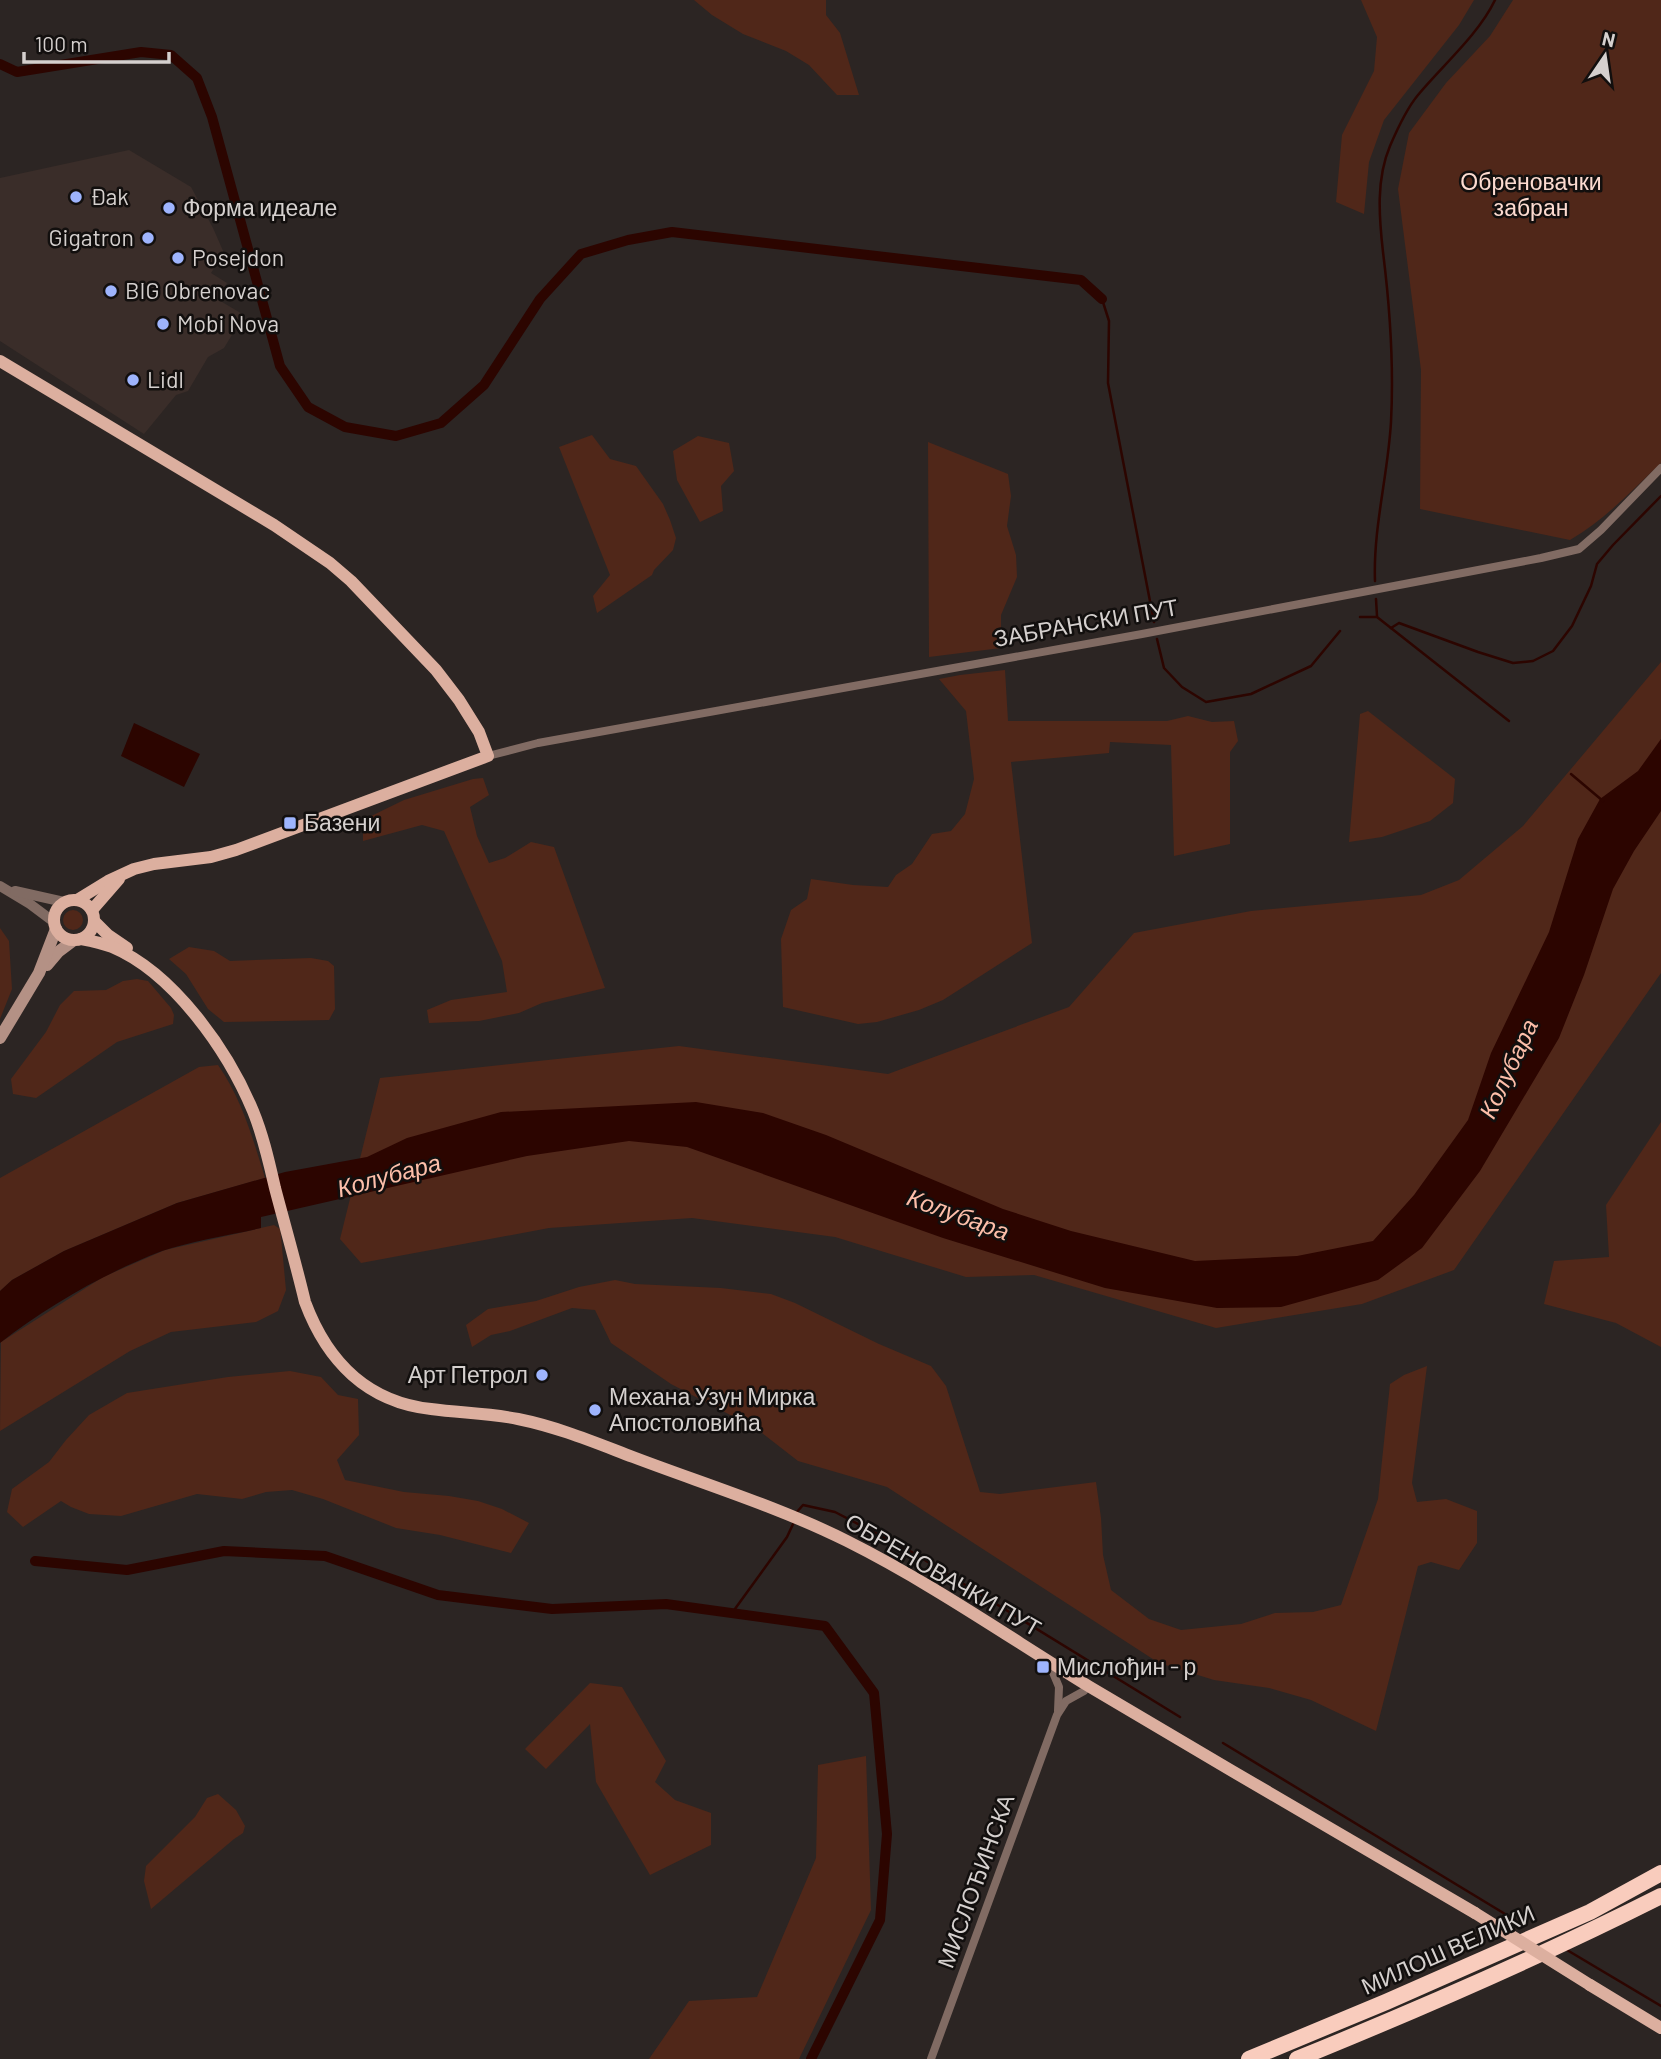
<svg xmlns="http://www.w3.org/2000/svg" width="1661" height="2059" font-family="Barlow,sans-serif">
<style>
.built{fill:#3a2d29}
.green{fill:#502719}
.water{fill:#2c0500}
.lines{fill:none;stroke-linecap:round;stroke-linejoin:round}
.stream{stroke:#2c0500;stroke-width:2.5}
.canal{stroke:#2c0500;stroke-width:10}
.minor{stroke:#816b63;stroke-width:8}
.tertiary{stroke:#816b63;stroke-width:10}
.secondary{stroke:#b49185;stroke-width:12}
.primary{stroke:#dcaf9f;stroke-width:12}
.motorway{stroke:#f9ccbd;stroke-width:16}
.primary-bridge{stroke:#dcaf9f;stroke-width:12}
.poi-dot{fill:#9eb4fd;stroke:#120f0e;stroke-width:2.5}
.labels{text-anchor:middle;stroke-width:5;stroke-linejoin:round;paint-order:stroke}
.park-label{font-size:23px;fill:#fcdbd0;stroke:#120f0e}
.poi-label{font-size:23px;fill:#d5d0ce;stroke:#120f0e;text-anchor:start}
.street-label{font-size:23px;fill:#d5d0ce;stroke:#120f0e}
.water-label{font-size:24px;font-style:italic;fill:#fdbea9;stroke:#120f0e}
</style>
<rect width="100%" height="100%" fill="#2c2523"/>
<path class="built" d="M129 150 191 187 213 228 224 253 211 273 227 283 217 299 244 315 224 348 208 357 188 391 176 395 144 434 0 341V178Z"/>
<g class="green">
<path d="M694 0H826V15L840 33 859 95H837L809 65 786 51 743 34 712 15Z"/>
<path d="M1361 0H1474L1459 25 1384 120 1369 162 1364 214 1336 202 1342 135 1374 71 1377 37Z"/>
<path d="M1513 0H1661V463C1632 490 1605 520 1570 540L1420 509 1421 370 1398 189 1409 133 1446 83 1490 36Z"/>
<path d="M592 435 610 459 636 466 663 504 670 520 676 538 673 550 654 570 652 575 597 613 593 596 610 575 559 447Z"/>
<path d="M698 436 729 443 734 471 721 486 723 511 700 522 677 480 673 451Z"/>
<path d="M928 442 1008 474 1011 496 1007 526 1016 555 1017 577 1001 615V648L929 657Z"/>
<path d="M1661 662V973L1454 1270 1362 1304 1216 1328 1034 1275 966 1277 835 1237 692 1218 549 1228 361 1263 340 1239 380 1078 679 1046 888 1074 1069 1007 1134 933 1251 911 1421 895 1459 880 1523 826Z"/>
<path d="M1005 670 1008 721H1167L1188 716 1212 722 1234 721 1238 741 1230 752V844L1174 856 1171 745 1110 742 1109 753 1011 762 1032 943 943 1000 919 1010 877 1022 858 1024 783 1007 781 939 791 910 807 899 811 879 853 885 888 887 896 875 912 864 932 834 951 831 965 814 974 779 966 711 939 679 960 675Z"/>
<path d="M1368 711 1455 779 1453 803 1430 821 1382 837 1349 842 1360 714Z"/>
<path d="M483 778 489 795 470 807 477 836 489 863 505 858 531 842 554 847 605 988 542 1003 519 1013 479 1021 429 1023 427 1010 451 1000 507 992 502 961 444 831 422 825 363 841V820L404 800 473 779Z"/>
<circle cx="73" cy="920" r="10"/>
<path d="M0 928 9 941 12 989 0 1019Z"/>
<path d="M189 947 214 951 230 961 311 958 328 961 334 966 335 1009 329 1020 224 1022 208 1009 186 974 169 959Z"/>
<path d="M137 979 148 981 171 1008 174 1015 173 1024 117 1042 36 1098 13 1094 11 1079 46 1032 60 1005 74 991 106 990 123 981Z"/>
<path d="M218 1065C242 1099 253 1139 265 1178L177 1203 64 1251 12 1280 0 1291V1178L199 1067Z"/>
<path d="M1661 1122V1347L1616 1323 1544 1304 1554 1261 1609 1257 1606 1205Z"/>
<path d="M274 1225 280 1229 281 1237 286 1290 278 1311 256 1322 171 1332 130 1351 0 1431 1 1342 103 1277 165 1250Z"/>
<path d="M615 1280 635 1284 721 1288 771 1294 795 1303 879 1344 931 1366 946 1386 980 1492 1000 1494 1096 1482 1101 1518 1103 1555 1111 1590 1149 1619 1181 1630 1241 1624 1275 1613 1313 1612 1341 1605 1378 1499 1390 1384 1404 1375 1427 1366 1412 1483 1417 1502 1446 1499 1477 1511V1543L1459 1570 1431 1562 1418 1566 1376 1731 1311 1700 1269 1688 1214 1680 1159 1663 887 1487 798 1461 757 1429 671 1384 611 1343 595 1310 572 1308 510 1331 491 1335 472 1347 466 1325 488 1309 536 1301 579 1287Z"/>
<path d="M290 1371 321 1377 338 1395 358 1399 359 1435 337 1460 345 1480 404 1492 449 1496 478 1501 502 1509 529 1523 511 1553 440 1535 396 1528 323 1499 292 1490 266 1492 242 1499 197 1494 121 1516 89 1514 71 1507 61 1501 23 1527 7 1512 12 1489 49 1462 66 1440 89 1415 127 1393 228 1377Z"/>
<path d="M590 1683 622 1687 666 1761 655 1782 675 1800 711 1813V1845L650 1875 596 1782 590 1724 546 1769 525 1749Z"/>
<path d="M866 1756 871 1910 799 2059H649L689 2001 757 1997 816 1858 818 1765Z"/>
<path d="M218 1794 236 1810 245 1826 243 1833 234 1839 151 1909 144 1881 146 1866 195 1817 207 1798Z"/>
</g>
<g class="water">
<path d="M134 723 200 754 184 787 121 756Z"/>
<path d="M1661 739V811L1634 851 1613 889 1584 975 1559 1038 1480 1171 1422 1248 1378 1280 1281 1307 1217 1308 1105 1288 943 1238 687 1147 629 1141 527 1156 261 1217V1228C231 1235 191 1241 162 1251 105 1273 49 1305 0 1343V1291L12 1280 64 1251 177 1203 285 1172 367 1157 407 1138 501 1112 696 1102 763 1113 826 1135 1003 1209 1071 1231 1195 1261 1297 1256 1373 1241 1414 1195 1468 1120 1491 1053 1549 932 1578 839 1600 799 1638 771Z"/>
</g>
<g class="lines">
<g class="stream">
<path d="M1102 299 1109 321 1108 383 1154 622"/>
<path d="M1375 581C1373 528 1388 475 1391 422 1394 365 1390 308 1383 252 1379 217 1376 179 1390 146 1396 132 1408 107 1418 95 1442 66 1479 34 1495 0"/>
<path d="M1376 599 1377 616"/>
<path d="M1360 617H1377L1509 721"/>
<path d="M1391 628 1399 623 1478 652 1513 663 1533 661 1553 651 1572 626 1591 586 1597 564 1613 545 1661 496"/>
<path d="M1157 639 1164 668 1182 687 1206 702 1251 694 1311 666 1340 631"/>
<path d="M1571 774 1603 801"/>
<path d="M796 1513 803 1505 835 1512 910 1551 1180 1717"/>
<path d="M732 1613 787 1537 794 1522"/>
<path d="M1223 1743 1515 1920"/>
<path d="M1567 1950 1661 2006"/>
</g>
<g class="canal">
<path d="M0 64 17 72 141 52 171 55 197 78 212 117 280 366 308 407 345 427 396 436 441 423 484 385 540 299 581 254 628 240 672 232 1081 280 1102 299"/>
<path d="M35 1561 127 1570 224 1551 325 1556 438 1595 552 1609 666 1604 825 1626 874 1693 887 1834 880 1920 811 2059"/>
</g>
<g class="minor">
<path d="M488 756 538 743 1142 634 1541 558 1579 549 1601 530 1661 468"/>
<path d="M1049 1663 1059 1687 1058 1711"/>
<path d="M931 2059 1057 1715 1066 1701 1084 1691 1088 1685"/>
</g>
<g class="tertiary">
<path d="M0 886 30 904 54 922"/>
<path d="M15 891 64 902"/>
</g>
<g class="secondary">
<path d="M47 965 58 952 74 940"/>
<path d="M0 1038 39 973 56 929"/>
</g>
<g class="primary">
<path d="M0 361 274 525 330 563 351 581 436 670 459 700 479 732 488 756 236 850 211 857 154 864 134 869 108 881 77 900"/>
<circle cx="74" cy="920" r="20"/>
<path d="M92 910 119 879"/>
<path d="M94 921 108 935 127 948"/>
<path d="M81 939C92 941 102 943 112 947 174 973 228 1051 253 1111 263 1135 269 1162 275 1188 285 1226 296 1264 305 1302 327 1361 367 1402 431 1409 460 1413 489 1413 518 1419 558 1427 596 1443 633 1457 704 1484 779 1507 847 1541 931 1583 1010 1638 1090 1687 1218 1763 1346 1838 1475 1913"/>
<path d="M1590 1985 1661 2028"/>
</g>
<g class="motorway">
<path d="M1249 2059 1386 2002 1590 1912 1661 1873"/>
<path d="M1297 2059C1420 2009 1542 1956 1661 1896"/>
</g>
<path class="primary-bridge" d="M1475 1913 1590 1985"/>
</g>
<g class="poi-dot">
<circle cx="76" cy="197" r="7"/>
<circle cx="169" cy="208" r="7"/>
<circle cx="148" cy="238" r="7"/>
<circle cx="178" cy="258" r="7"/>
<circle cx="111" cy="291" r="7"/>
<circle cx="163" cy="324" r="7"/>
<circle cx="133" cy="380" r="7"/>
<rect x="283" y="816" width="14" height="14" rx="3.5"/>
<circle cx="542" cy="1375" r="7"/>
<circle cx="595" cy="1410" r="7"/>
<rect x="1036" y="1660" width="14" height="14" rx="3.5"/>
</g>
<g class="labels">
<g class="park-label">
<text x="1531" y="190">Обреновачки<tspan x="1531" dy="26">забран</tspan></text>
</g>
<g class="poi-label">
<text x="90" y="205">Đak</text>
<text x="183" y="216">Форма идеале</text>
<text x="134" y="246" text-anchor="end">Gigatron</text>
<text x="192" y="266">Posejdon</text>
<text x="125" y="299">BIG Obrenovac</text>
<text x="177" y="332">Mobi Nova</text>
<text x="147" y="388">Lidl</text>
<text x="304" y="831">Базени</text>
<text x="528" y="1383" text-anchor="end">Арт Петрол</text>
<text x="609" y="1405">Механа Узун Мирка<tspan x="609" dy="26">Апостоловића</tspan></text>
<text x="1057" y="1675">Мислођин - р</text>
</g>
<g class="street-label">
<text transform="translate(1086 623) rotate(-10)" y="8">ЗАБРАНСКИ ПУТ</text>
<text transform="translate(943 1575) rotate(30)" y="8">ОБРЕНОВАЧКИ ПУТ</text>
<text transform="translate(976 1881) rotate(-70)" y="8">МИСЛОЂИНСКА</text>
<text transform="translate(1448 1950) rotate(-24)" y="8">МИЛОШ ВЕЛИКИ</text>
</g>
<g class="water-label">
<text transform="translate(1509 1069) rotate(-65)" y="8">Колубара</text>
<text transform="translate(389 1176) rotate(-15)" y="8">Колубара</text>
<text transform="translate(958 1215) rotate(20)" y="8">Колубара</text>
</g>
</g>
<g transform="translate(1605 56) rotate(13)" stroke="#120f0e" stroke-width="5" paint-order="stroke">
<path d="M0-5L12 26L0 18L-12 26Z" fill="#d5d0ce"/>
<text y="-10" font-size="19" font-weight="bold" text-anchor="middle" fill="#d5d0ce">N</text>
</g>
<path d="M24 52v10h145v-10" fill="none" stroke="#d5d0ce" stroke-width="3.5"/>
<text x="35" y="52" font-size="21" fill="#d5d0ce" stroke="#120f0e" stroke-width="5" paint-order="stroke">100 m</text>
</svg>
